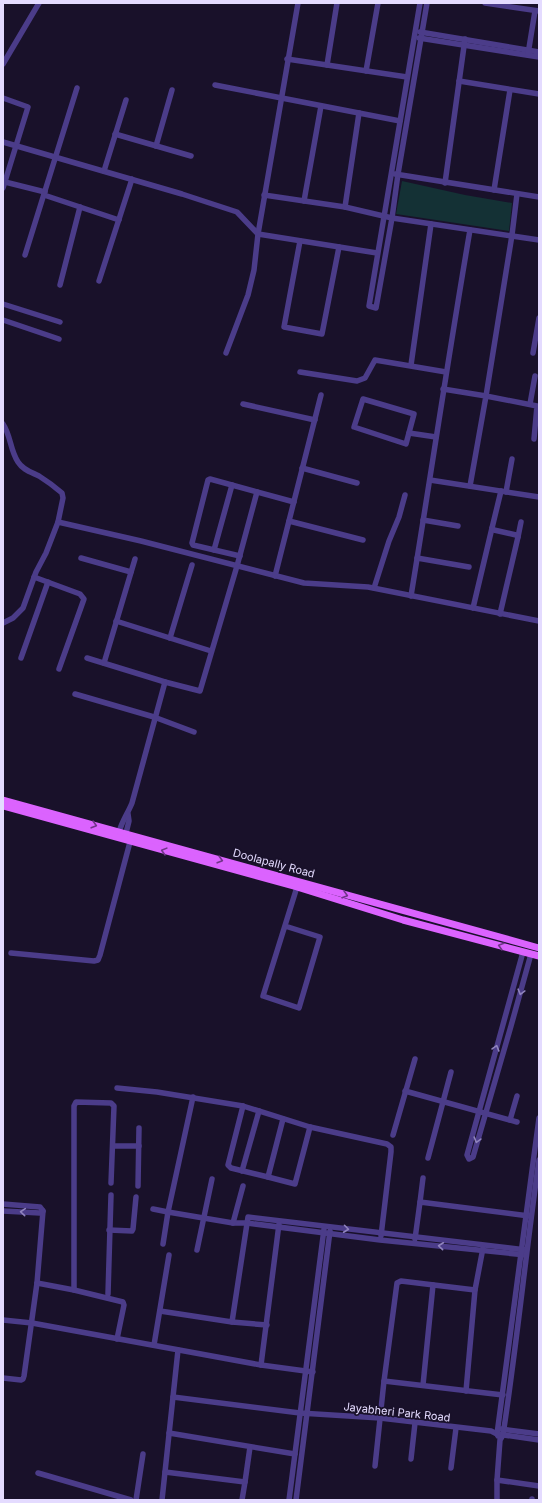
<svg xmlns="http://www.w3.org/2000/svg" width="542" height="1503" font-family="Inter,sans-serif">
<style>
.green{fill:#143135}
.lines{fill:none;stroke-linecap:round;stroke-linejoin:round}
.minor{stroke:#4b3c89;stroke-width:5.5}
.major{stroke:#db63fe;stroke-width:7}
.oneway{stroke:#703689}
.oneway2{stroke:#9084be}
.labels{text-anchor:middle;stroke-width:3.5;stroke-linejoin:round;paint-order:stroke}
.street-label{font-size:11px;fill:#e4dbff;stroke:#19112a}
</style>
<rect width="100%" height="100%" fill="#19112a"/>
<path class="green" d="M402 181 465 195 512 203 509 231 396 214Z"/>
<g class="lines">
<g class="minor">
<path d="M420 3 369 306 376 308 392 218 398 174 427 3"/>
<path d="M485 3 539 11"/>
<path d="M420 32 539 52"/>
<path d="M419 38 539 57"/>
<path d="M528 54 535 11"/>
<path d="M287 59 407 77"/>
<path d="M3 64 39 3"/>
<path d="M327 65 337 3"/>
<path d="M366 71 378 3"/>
<path d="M459 81 539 94"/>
<path d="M215 85 400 121"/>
<path d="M3 98 28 107 3 188"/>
<path d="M115 134 191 156"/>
<path d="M3 142 182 194 237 212 258 234 377 253"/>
<path d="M156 146 172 90"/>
<path d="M104 171 126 100"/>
<path d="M395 174 539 197"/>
<path d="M5 182 45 192"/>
<path d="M445 183 465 39"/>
<path d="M494 190 510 90"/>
<path d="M517 194 512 235 486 396 537 406 534 439"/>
<path d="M44 195 119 220"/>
<path d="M264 195 345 207 392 218 539 240"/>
<path d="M304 201 321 106"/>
<path d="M345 207 359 113"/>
<path d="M300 241 284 327 322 334 339 247"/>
<path d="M25 255 77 88"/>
<path d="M99 281 132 179"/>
<path d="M60 285 80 207"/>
<path d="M3 304 60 322"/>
<path d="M3 320 59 339"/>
<path d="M226 353 248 295 254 270 258 234 298 3"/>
<path d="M533 353 539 318"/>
<path d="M411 365 431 224"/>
<path d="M300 372 357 381 365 378 375 360 446 372"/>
<path d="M443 389 486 396 470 486"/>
<path d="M363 399 414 414 406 444 354 427Z"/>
<path d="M243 404 315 420"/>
<path d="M530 404 535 376"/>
<path d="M3 424C11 436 10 450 18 462 23 470 31 472 39 476 47 481 55 487 62 493L63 498 58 522 46 553 36 572 23 608 13 618 3 623"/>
<path d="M409 433 436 437"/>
<path d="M302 468 357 483"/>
<path d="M430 480 539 497"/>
<path d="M506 492 512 459"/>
<path d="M423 520 458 526"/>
<path d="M289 521 363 540"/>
<path d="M58 522 141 541 304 583 368 587 539 621"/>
<path d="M518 537 521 522"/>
<path d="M214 550 232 485"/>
<path d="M240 556 193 545 192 543 208 480 210 479 294 502"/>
<path d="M81 558 131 572"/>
<path d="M417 558 469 567"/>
<path d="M275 576 321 395"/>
<path d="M34 577 80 594 84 599 59 669"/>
<path d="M374 588 389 541 399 517 405 495"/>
<path d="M411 596C431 474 449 352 470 230"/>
<path d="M473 608 492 528"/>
<path d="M500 614 518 537 516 535 494 530 492 528 501 491"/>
<path d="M116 621 211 651"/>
<path d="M170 638 192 565"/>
<path d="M21 658 48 582"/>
<path d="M87 658 165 682 200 691 237 566 257 492"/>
<path d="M104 663 135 559"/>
<path d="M75 694 154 717 194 732"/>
<path d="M119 832C122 821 128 813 132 803L165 682"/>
<path d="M126 833 129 821 128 814"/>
<path d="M285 926 320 937 299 1008 263 996 297 887"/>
<path d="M523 952 467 1155 469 1159 473 1157 511 1026 531 954"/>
<path d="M11 953 94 961 98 960 100 955 130 842"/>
<path d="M117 1088 157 1092 243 1106 310 1127 387 1144 391 1147V1152L381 1236"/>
<path d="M405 1091 517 1122"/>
<path d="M193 1097 168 1212 233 1223H247L380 1240 526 1255"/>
<path d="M243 1106 228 1165 231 1168 268 1177"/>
<path d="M283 1119 268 1177 295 1184 310 1127"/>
<path d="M510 1120 517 1096"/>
<path d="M393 1135 415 1059"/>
<path d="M113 1146H139"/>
<path d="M428 1158 451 1072"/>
<path d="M242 1171 259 1111"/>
<path d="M138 1186 139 1128"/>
<path d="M420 1202 423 1178"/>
<path d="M3 1204 40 1207 43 1211 37 1283 24 1376 23 1379 21 1380 3 1378"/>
<path d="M153 1209 168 1212 163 1244"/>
<path d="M3 1211 40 1213 43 1211"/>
<path d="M233 1223 243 1186"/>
<path d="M109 1230 132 1231 133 1229 136 1197"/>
<path d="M415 1239 420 1202 529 1216"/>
<path d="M197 1250 212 1179"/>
<path d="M37 1283 74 1290 123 1302 124 1305 117 1339"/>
<path d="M74 1290V1106L76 1102 111 1103 114 1106 111 1183"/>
<path d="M108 1294 111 1195"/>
<path d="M160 1311 232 1322 248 1217 526 1250"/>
<path d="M3 1320 32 1323 261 1365 313 1372"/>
<path d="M232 1322 267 1325"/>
<path d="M154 1345 169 1255"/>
<path d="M261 1365 279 1224"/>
<path d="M384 1381 503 1395"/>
<path d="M423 1385 433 1285"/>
<path d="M466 1391 475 1290 483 1248"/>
<path d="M173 1397 300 1413 380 1418 491 1431 497 1434 539 1440"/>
<path d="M501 1429 539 1434"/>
<path d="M169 1433 295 1454"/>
<path d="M498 1436 497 1434 539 1118"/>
<path d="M411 1459 415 1423"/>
<path d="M375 1466 384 1381 397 1283 401 1281 475 1290"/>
<path d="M451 1468 456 1428"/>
<path d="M165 1472 245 1482 242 1500"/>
<path d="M38 1473 131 1500"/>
<path d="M497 1480 539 1486"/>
<path d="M245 1482 250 1447"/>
<path d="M532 1499V1500"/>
<path d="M136 1500 143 1454"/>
<path d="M162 1500 178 1350"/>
<path d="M289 1500 324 1229"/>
<path d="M296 1500 330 1231"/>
<path d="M497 1500V1480L500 1440 503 1435C517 1343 526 1251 539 1160"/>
</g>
<g class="major">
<path d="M3 800 539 948"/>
<path d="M3 806 297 887 403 920 539 956"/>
</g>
</g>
<defs><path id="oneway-chevron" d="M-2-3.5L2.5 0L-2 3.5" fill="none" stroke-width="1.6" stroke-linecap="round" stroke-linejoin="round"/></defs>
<g class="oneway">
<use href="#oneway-chevron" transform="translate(94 825) rotate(16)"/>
<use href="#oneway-chevron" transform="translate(164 851) rotate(-165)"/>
<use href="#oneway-chevron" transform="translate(220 860) rotate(16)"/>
<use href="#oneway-chevron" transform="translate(345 895) rotate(16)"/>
<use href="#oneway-chevron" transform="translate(501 946) rotate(-164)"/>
</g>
<g class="oneway2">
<use href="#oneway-chevron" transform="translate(521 992) rotate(105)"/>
<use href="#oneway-chevron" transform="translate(496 1048) rotate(-74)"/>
<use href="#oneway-chevron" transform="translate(477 1140) rotate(106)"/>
<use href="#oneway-chevron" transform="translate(23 1212) rotate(-175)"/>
<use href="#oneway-chevron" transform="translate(346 1229) rotate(7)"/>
<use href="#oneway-chevron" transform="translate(441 1246) rotate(-174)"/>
</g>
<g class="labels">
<g class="street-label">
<text transform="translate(274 863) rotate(15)" y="4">Doolapally Road</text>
<text transform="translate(397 1412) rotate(6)" y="4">Jayabheri Park Road</text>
</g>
</g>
<rect width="542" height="1503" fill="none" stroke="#e4dbff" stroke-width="8"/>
</svg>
